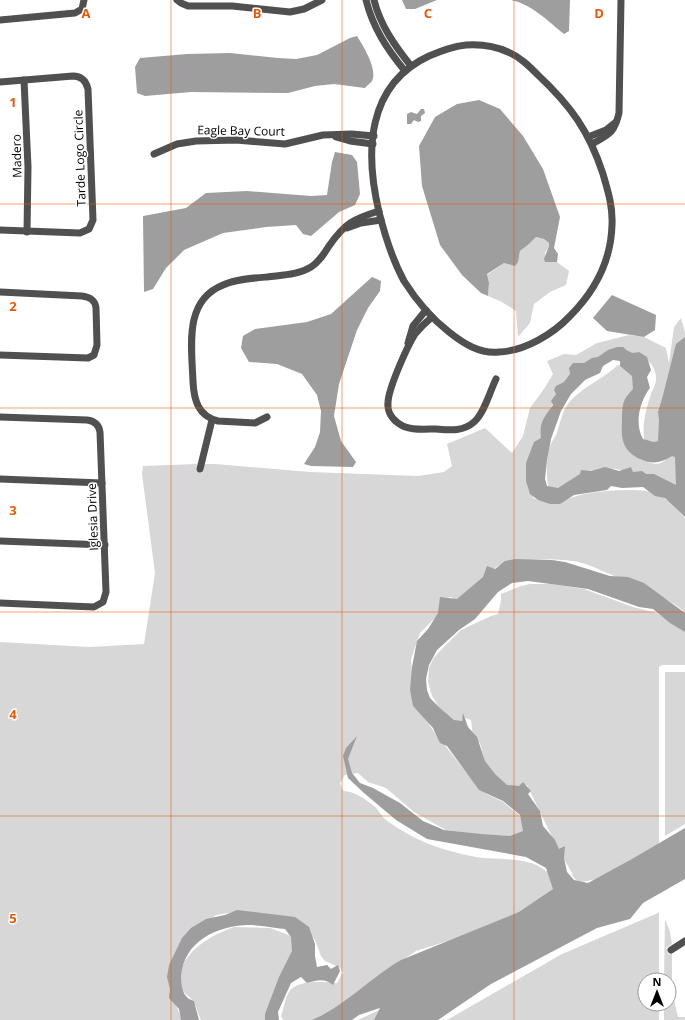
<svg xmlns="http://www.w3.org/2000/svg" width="685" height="1020" font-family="'Open Sans',sans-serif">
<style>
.green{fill:#d7d7d7}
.water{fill:#9e9e9e;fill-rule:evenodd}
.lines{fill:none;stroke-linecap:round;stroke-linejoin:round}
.minor{stroke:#505050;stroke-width:7}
.grid{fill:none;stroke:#e8590c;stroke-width:1;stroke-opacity:0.55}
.labels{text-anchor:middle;stroke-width:3;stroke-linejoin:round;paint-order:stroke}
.street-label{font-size:12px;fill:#000;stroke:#fff}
.grid-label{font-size:13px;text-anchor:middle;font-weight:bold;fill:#e8590c;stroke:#fff;stroke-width:3;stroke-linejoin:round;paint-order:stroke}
</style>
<rect width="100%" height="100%" fill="#fff"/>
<g class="green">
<path d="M536 237 544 239 549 243V246L545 253V261L557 262 569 271 566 285 550 292 534 304 530 323 518 337 516 311 502 302 488 296 489 283 487 275 504 263 511 265 519 257 520 251 529 244Z"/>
<path d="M681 318 685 332V340L664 432 655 445 645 443C641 427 646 409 651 394 652 390 656 385 656 380 657 358 634 351 616 350L556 393 548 416 531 490 533 498C556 507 555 502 577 496 594 491 645 486 660 495 669 500 677 510 685 518V612C663 594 633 583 607 573 598 569 588 564 578 562 559 558 519 558 500 565 490 569 468 593 459 602L451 597 446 598 436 617 420 633 411 659 413 689 418 707 432 729 476 785 485 793 503 802 519 815 528 832 520 840 446 830 414 812 386 788 368 782 358 773 345 775 340 783 342 789 344 791C354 791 367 800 374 806 379 810 381 816 386 820 404 833 423 843 443 849 454 852 465 855 476 857 502 861 540 854 555 882 556 885 556 890 557 894L492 927 416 951 392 967 344 1004 330 1011 317 1020H283L281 1016C284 1008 285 998 289 992 297 979 324 982 337 983L343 972 339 967 325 961 321 956 315 940 307 930 241 911 216 915 181 941 176 1005 182 1020H0V642L89 647 144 644 155 573 142 474 143 466 197 464 196 471 202 473 204 464H215L310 472 418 476 444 472 452 466 447 444 485 428 512 453 523 436 530 408 544 389 553 374 547 361 564 354 576 355 597 343 629 335 644 337 666 348 669 363 674 327Z"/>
<path d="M618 365C629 365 632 377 637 385L633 394 640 459C647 462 657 467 664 461 668 458 670 455 675 453L680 487 641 473 615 469 585 471 565 487 549 489C546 478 546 459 549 449 550 444 554 439 556 435 561 422 562 408 573 398 587 385 604 378 618 365Z"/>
<path d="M530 584H551L584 589 633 607 657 613 685 630V665H662L659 667V846L608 877 581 882C576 881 573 878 572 873L556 845 527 785 509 787 488 773 480 743 473 738 471 720 463 717 460 724 442 712 432 696 428 682 429 668 433 659 438 653 461 630 491 616 498 614 501 601V594L521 586Z"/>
<path d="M665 672H685V824L665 836Z"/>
<path d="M659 911V980H645V1004H659V1020H447L562 954 658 913Z"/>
<path d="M665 919 670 932 672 944 666 948 669 955 672 953V992L678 1017H685V1020H664V1004H669V980H664Z"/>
<path d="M234 927 270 928 291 936 298 952 270 1020H201C198 1015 197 1007 194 1002 191 997 184 995 182 988 172 957 210 935 234 927Z"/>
<path d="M392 1002 380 1020H358L377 1011Z"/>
</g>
<g class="water">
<path d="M402 0H437L415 9H406Z"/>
<path d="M511 0H570L569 31 564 34C548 21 531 4 511 0Z"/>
<path d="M357 36C363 46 378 69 372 81 370 83 367 86 365 88L334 84 315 86 288 93 191 92 145 96 137 93 135 67 140 58 187 54 230 53 278 58 296 59 317 55 350 38Z"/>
<path d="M479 100 500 109 523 136 543 169 560 217 554 248 558 254 557 262H545L544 259 549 246V243L544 239 536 237 529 244 520 251 518 262 515 266 504 263 487 274 489 283 488 296 481 293 462 275 440 245 422 186 419 146 435 117 457 104Z"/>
<path d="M421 109H424L425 113 421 116V121L418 122 414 120 411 124H407V114L411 112 417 114Z"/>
<path d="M335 152 352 155 357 162 360 194 355 205 339 212 311 236 303 234 296 225 266 227 223 233 184 250 166 268 153 289 144 292 143 216 186 208 206 193 247 191 311 196 327 195 332 162Z"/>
<path d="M372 277 381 281 380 291 368 308 357 330 339 384 334 416 341 441 356 462 353 467 311 466 304 464 315 447 320 432 321 411 317 395 302 374 277 364 249 362 241 348 243 336 255 329 307 322 331 314Z"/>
<path d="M612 295 656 315 655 330 644 337 607 331 593 318Z"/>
<path d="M685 337V517L665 498 655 496 643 487 622 488 611 486 607 490 574 495 560 504H550L538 500 530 494 526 481V463L534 442 541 438C539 423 544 417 553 405L551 401 556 394 554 390 556 386 564 382 570 374 569 368 573 363H584L592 358 598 357 608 350 617 347H623C628 352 633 354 639 352L647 357 651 370 647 377 650 388C640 401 634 423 643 439L654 442 658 441 659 420 658 412 662 399 676 344ZM613 360 620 361V366L632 376 633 389C630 392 627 396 625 399 622 405 622 414 622 420 621 439 622 450 640 459 652 465 661 463 672 456L675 457 676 485 654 474H646L642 471 633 472 631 467 619 471 605 467 591 471 581 470 580 474 558 488 547 486 545 479 547 460 551 439 561 411 571 394 585 380 600 373 603 366Z"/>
<path d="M515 559 552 560 565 562 610 576 628 577 644 583 685 613V632L670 623 653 609 639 607 588 589 528 581 512 583 498 592 475 619 459 630 437 650 429 665 426 679 427 690 430 698 441 709 454 720 462 721 463 713 468 727 477 737 485 761 495 774 507 785 519 786 523 782 531 791 528 794 540 811 543 826 555 840 559 849 565 846 564 858 567 872 574 880 588 883 632 859 685 828V879L643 903 630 919 597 928 491 984 438 1020H374L380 1008 359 1015 352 1020H312C345 1006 370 978 401 960L519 912 553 889 546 868 526 857 427 839 396 820 364 793 348 778 343 756 346 748 357 736 348 759 352 773 360 783 373 788 400 803 423 821 444 830 481 834 510 836 523 831 520 815 503 801 479 790 447 746 440 743 433 728 413 706 410 690 412 667 417 641 428 629 438 613 440 597 457 599 483 577 487 566 495 569 505 561Z"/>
<path d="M237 910 295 917 309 927 315 944V956L317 967 327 965 331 969 338 965 340 971 333 985C324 978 318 980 307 983L301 977 291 983 278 1012 279 1020H265V1014L279 977 292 951 291 937 285 929C273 928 260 925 248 925 217 926 184 941 181 976 181 982 182 992 186 996 187 998 191 1000 194 1001L199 1020H181L179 1009 169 998 170 989 167 977 169 965 182 938 191 928 206 919 225 915Z"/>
</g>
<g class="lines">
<g class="minor">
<path d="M177 0 181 3 188 6H232L290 12 304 9 322 0"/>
<path d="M366 0C373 28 387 49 405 71"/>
<path d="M374 0C380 25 395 46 411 66"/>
<path d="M0 20 75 13 82 9 84 0"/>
<path d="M466 45C480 44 495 46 508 52 520 57 529 66 538 75 571 106 589 131 603 174 608 191 613 207 612 225 611 260 595 291 570 316 553 334 525 351 499 352 480 354 464 344 449 332 431 318 416 300 404 281 392 259 385 236 379 212 365 153 366 85 429 56 441 51 453 46 466 45Z"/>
<path d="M24 80 28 167 27 232"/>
<path d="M0 82 73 76C82 76 86 81 88 89L93 220 89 229 80 233 0 230"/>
<path d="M336 137 350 141 373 144"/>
<path d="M588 137 606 130 616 122"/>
<path d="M592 144C609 134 614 134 619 113L621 0"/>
<path d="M154 154 177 144 196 141 236 140 285 144 323 135 352 134 374 136"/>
<path d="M347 228 361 223 381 220"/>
<path d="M0 292 82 296C90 297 95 300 96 308L97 345 94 355 88 358 0 355"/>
<path d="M432 317C426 322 420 328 415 334 407 347 389 387 388 402 387 410 391 418 398 423 408 431 424 429 436 429 449 430 463 432 474 422 484 414 490 391 496 379"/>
<path d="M408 343 413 326 426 310"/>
<path d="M0 417 87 420C95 421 99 425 100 432L106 592 103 602 94 607 0 603"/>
<path d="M267 417 255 423 218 421C198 416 194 400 193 382 192 348 183 301 223 285 236 279 253 278 267 277 282 275 298 275 311 267 319 262 324 254 329 246 345 223 353 219 379 211"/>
<path d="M200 469 212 420"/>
<path d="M0 479 102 483"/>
<path d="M0 541 105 545"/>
<path d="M671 950 685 941"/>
</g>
</g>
<path class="grid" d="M171 0V1020M342 0V1020M514 0V1020M0 204H685M0 408H685M0 612H685M0 816H685"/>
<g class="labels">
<g class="street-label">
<text transform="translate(241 131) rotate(1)" y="4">Eagle Bay Court</text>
<text transform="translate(17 156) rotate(-91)" y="4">Madero</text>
<text transform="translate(80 158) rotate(-92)" y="4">Tarde Logo Circle</text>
<text transform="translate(93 517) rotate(-92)" y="4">Iglesia Drive</text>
</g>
</g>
<g class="grid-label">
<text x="86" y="18">A</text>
<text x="257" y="18">B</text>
<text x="428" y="18">C</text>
<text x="599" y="18">D</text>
<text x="13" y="107">1</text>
<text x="13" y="311">2</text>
<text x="13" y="515">3</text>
<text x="13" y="719">4</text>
<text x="13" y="923">5</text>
</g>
<g transform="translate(657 992)"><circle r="19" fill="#ffffff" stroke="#999999"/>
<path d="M0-3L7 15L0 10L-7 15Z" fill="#000000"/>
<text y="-6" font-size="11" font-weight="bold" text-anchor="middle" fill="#000000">N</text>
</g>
</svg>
